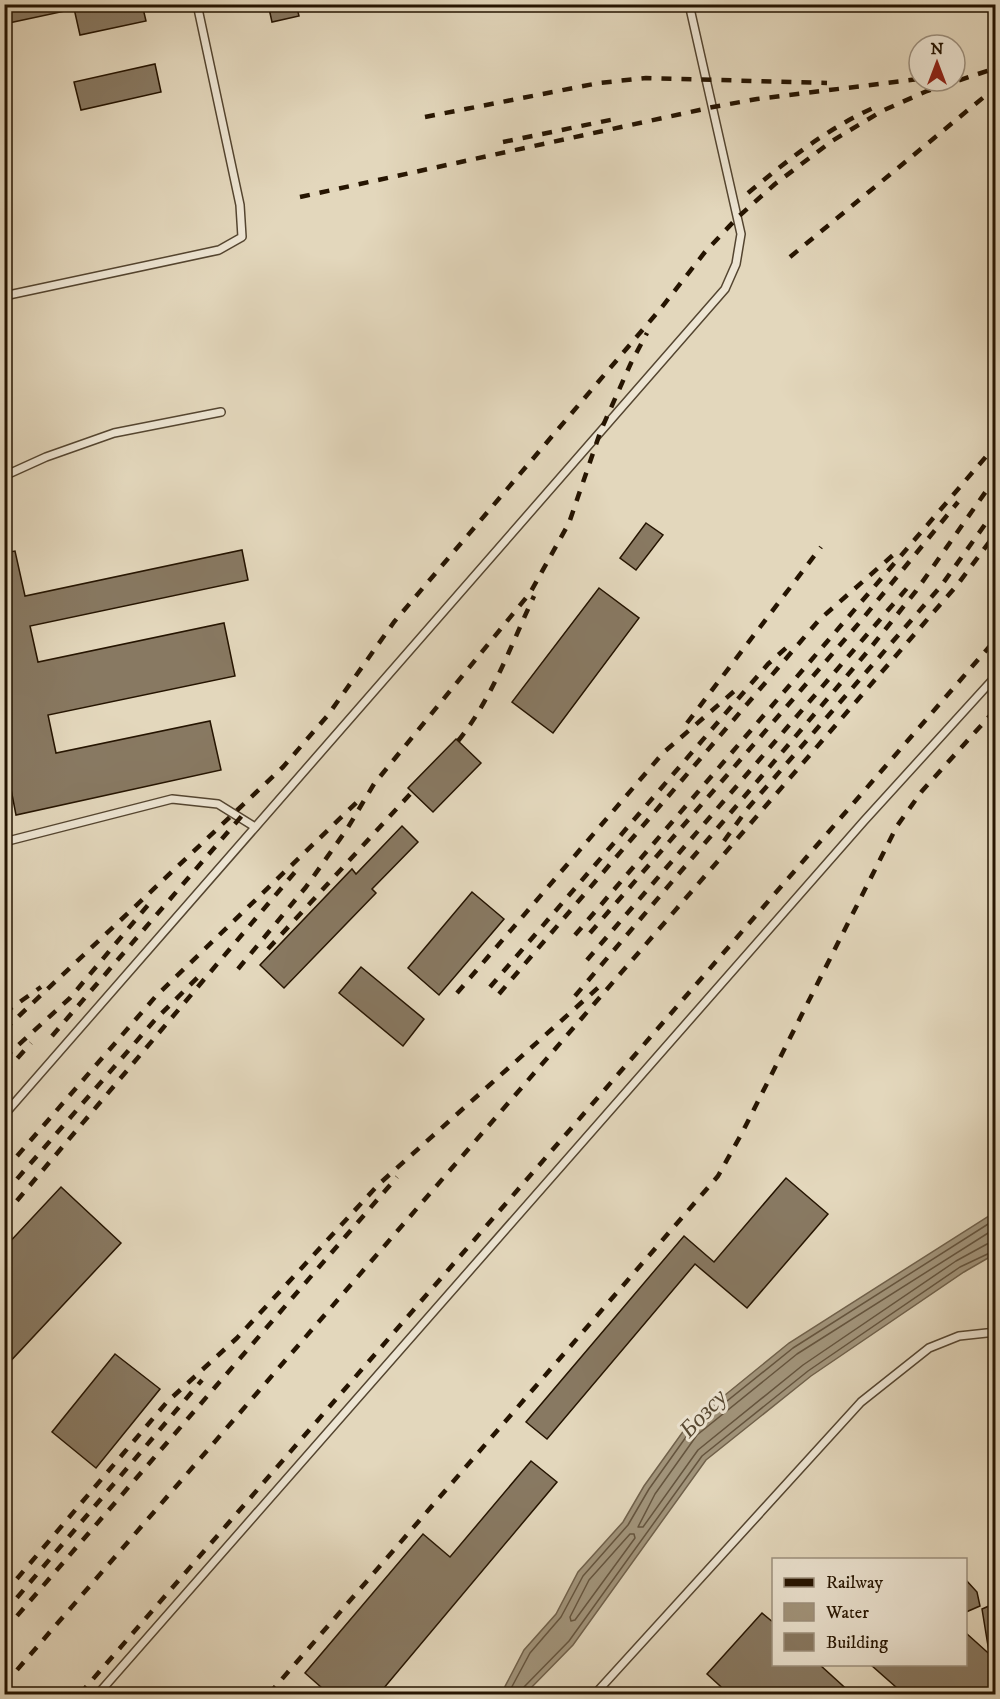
<svg xmlns="http://www.w3.org/2000/svg" width="1000" height="1699" font-family="'IM FELL DW Pica',serif">
<style>
.water{fill:#a2957c;stroke:#70614b;stroke-width:1.5}
.lines{fill:none;stroke-linecap:round;stroke-linejoin:round}
.shore{stroke:#64543e;stroke-width:1.5}
.building{fill:#887962;stroke:#251401;stroke-width:1.5}
.service-casing{stroke:#544530;stroke-width:10}
.service{stroke:#ede5d3;stroke-width:7}
.rail{stroke:#251401;stroke-width:4.5;stroke-dasharray:10 10;stroke-linecap:butt}
.labels{text-anchor:middle;stroke-width:6;stroke-linejoin:round;paint-order:stroke}
.water-label{font-size:24px;font-style:italic;fill:#574832;stroke:#ede5d3}
</style>
<rect width="100%" height="100%" fill="#e3d7bc"/>
<filter id="stains"><feTurbulence type="fractalNoise" baseFrequency=".00333" numOctaves="4"/><feColorMatrix values="0 0 0 0 .2 0 0 0 0 .09 0 0 0 0 .02 0 0 0 .5 -.17"/></filter>
<radialGradient id="worn" r=".72"><stop offset=".6" stop-color="#630" stop-opacity="0"/><stop offset="1" stop-color="#630" stop-opacity=".3"/></radialGradient>
<path class="water" d="M995 1212V1254L964 1272 811 1376 706 1460 573 1645 525 1694H501L524 1650 556 1614 578 1572 623 1522 644 1486 687 1426 789 1343Z"/>
<g class="lines">
<g class="shore">
<path d="M996 1228 797 1354 697 1435 655 1494 638 1527H643L698 1450 803 1365 956 1261 987 1244 996 1242"/>
<path d="M630 1534H634L635 1538 575 1620 571 1621 570 1617 589 1580Z"/>
<path d="M508 1694 530 1653 561 1617 583 1576 628 1525 649 1489 691 1430 793 1348 996 1219"/>
<path d="M521 1694 523 1688 569 1641 702 1456 808 1371 960 1267 996 1250"/>
</g>
</g>
<g class="building">
<path d="M4 4H70V10L4 24Z"/>
<path d="M73 4H142L146 21 80 35Z"/>
<path d="M268 4H296L299 16 272 22Z"/>
<path d="M155 64 161 92 81 110 74 82Z"/>
<path d="M646 523 663 535 636 570 620 558Z"/>
<path d="M242 550 248 580 30 626 38 662 224 623 235 676 48 715 56 753 210 721 221 770 16 815 4 753V553L15 551 25 596Z"/>
<path d="M599 588 639 618 553 733 512 702Z"/>
<path d="M456 739 481 763 433 812 408 788Z"/>
<path d="M402 826 418 842 372 889 376 893 284 988 260 965 352 869 356 874Z"/>
<path d="M472 892 504 919 439 995 408 968Z"/>
<path d="M361 967 424 1019 403 1046 339 993Z"/>
<path d="M786 1178 828 1214 747 1308 695 1264 547 1439 526 1422 684 1236 714 1262Z"/>
<path d="M61 1187 121 1243 4 1368V1248Z"/>
<path d="M115 1354 160 1389 96 1468 52 1432Z"/>
<path d="M531 1461 557 1482 378 1695H330L305 1673 423 1534 450 1557Z"/>
<path d="M966 1580 977 1592 980 1606 966 1612Z"/>
<path d="M996 1603V1651L989 1652 982 1609Z"/>
<path d="M762 1613 774 1623V1665H820L853 1695H730L707 1674Z"/>
<path d="M966 1633 996 1660V1695H905L871 1665H966Z"/>
</g>
<g class="lines">
<g class="service-casing">
<g id="service">
<path d="M4 296 219 250 242 237 240 205 197 4"/>
<path d="M4 476 46 457 114 433 221 412"/>
<path d="M4 842 172 799 218 804 255 827"/>
<path d="M4 1115 725 289 736 264 741 234 689 4"/>
<path d="M98 1694 864 821 996 676"/>
<path d="M595 1694 861 1402 929 1348 959 1336 996 1332"/>
</g>
</g>
<use href="#service" class="service"/>
<g class="rail">
<path d="M425 117 599 83 646 78 827 83"/>
<path d="M503 142 615 119"/>
<path d="M748 193C788 160 825 130 873 108"/>
<path d="M300 197 713 107 757 99 919 79"/>
<path d="M790 257 996 87"/>
<path d="M687 723 821 547"/>
<path d="M458 741C492 699 511 645 534 596"/>
<path d="M724 841 748 808 941 586 996 509"/>
<path d="M590 933 860 622 958 502"/>
<path d="M575 935 996 445"/>
<path d="M268 949 412 792"/>
<path d="M587 960 908 587"/>
<path d="M238 969 306 887 347 829 374 784 530 593 569 523 601 430 631 363 647 333"/>
<path d="M490 987 768 664 786 648"/>
<path d="M457 993 663 753 739 687"/>
<path d="M499 994 819 620 893 555"/>
<path d="M575 996 868 651 916 591 996 477"/>
<path d="M4 1013 41 987"/>
<path d="M4 1030 283 767 328 715 394 622 662 307 705 252 738 217 775 184 832 141 882 111 927 91 996 68"/>
<path d="M52 1036 246 811"/>
<path d="M4 1058 70 998 148 905"/>
<path d="M4 1073 31 1043"/>
<path d="M4 1171 156 996 357 802"/>
<path d="M4 1194 154 1021 204 971"/>
<path d="M4 1216 295 872"/>
<path d="M4 1594 167 1402 237 1338 379 1184 600 986"/>
<path d="M4 1613 202 1380"/>
<path d="M4 1631 397 1177"/>
<path d="M4 1685 958 584 996 533"/>
<path d="M80 1694 996 639"/>
<path d="M269 1694 718 1176 742 1133 897 826 922 791 996 709"/>
</g>
</g>
<g class="labels">
<g class="water-label">
<text transform="translate(703 1413) rotate(-46)" y="8">Бозсу</text>
</g>
</g>
<rect width="1000" height="1699" fill="none" stroke="#e3d7bc" stroke-width="24"/>
<rect x="6" y="6" width="988" height="1687" fill="none" stroke="#251401" stroke-width="3"/>
<rect x="12" y="12" width="976" height="1675" fill="none" stroke="#251401" stroke-width="1.5"/>
<rect x="772" y="1558" width="195" height="108" fill="#ede5d3" stroke="#9d917f" stroke-width="1.5"/>
<rect x="784" y="1578" width="30" height="9" fill="#251401" stroke="#9d917f" stroke-width="1.5"/>
<text x="826" y="1588" font-size="18" fill="#251401">Railway</text>
<rect x="784" y="1603" width="30" height="18" fill="#a2957c" stroke="#9d917f" stroke-width="1.5"/>
<text x="826" y="1618" font-size="18" fill="#251401">Water</text>
<rect x="784" y="1633" width="30" height="18" fill="#887962" stroke="#9d917f" stroke-width="1.5"/>
<text x="826" y="1648" font-size="18" fill="#251401">Building</text>
<g transform="translate(937 63)"><circle r="28" fill="#ede5d3" stroke="#9d917f" stroke-width="1.5"/>
<path d="M0-4.5L10 22L0 15L-10 22Z" fill="#8f2418"/>
<text y="-9" font-size="16" font-weight="bold" text-anchor="middle" fill="#251401">N</text>
</g>
<rect width="100%" height="100%" filter="url(#stains)"/>
<rect width="100%" height="100%" fill="url(#worn)"/>
</svg>
